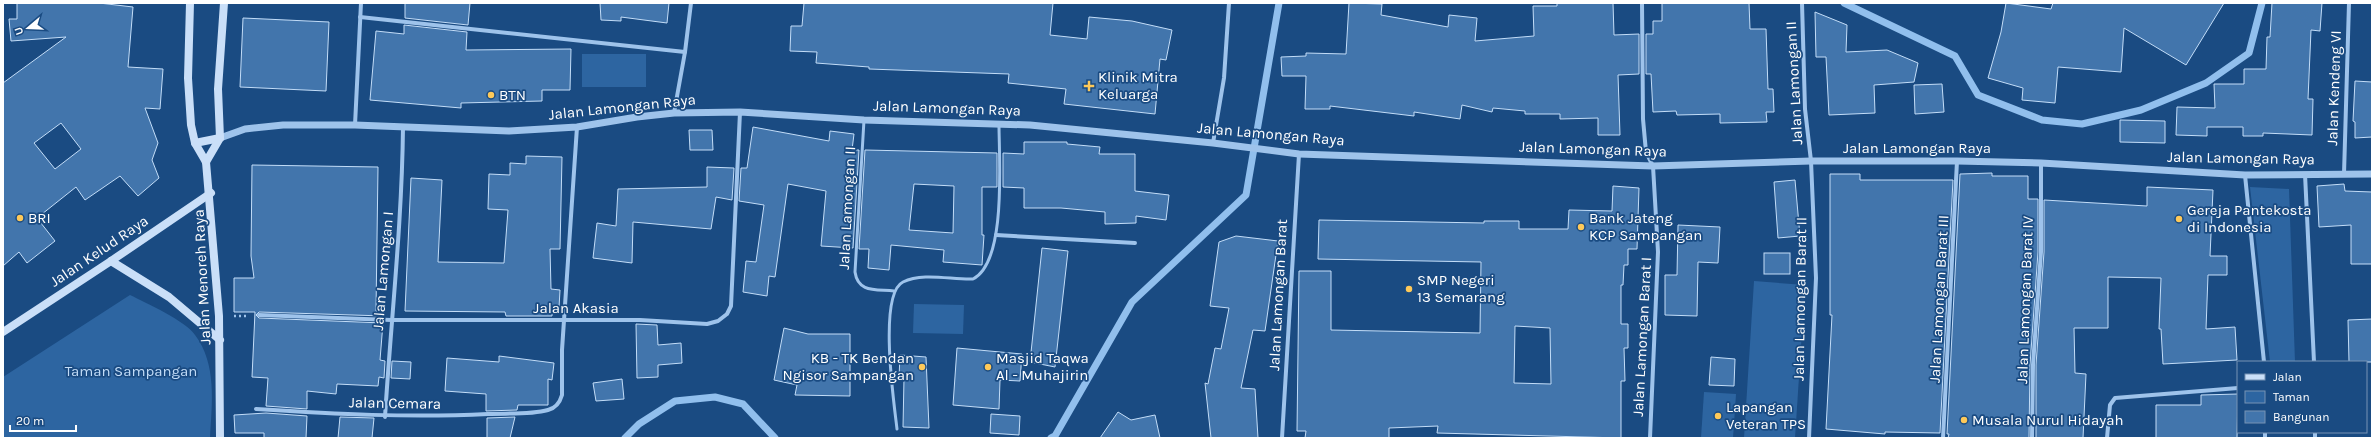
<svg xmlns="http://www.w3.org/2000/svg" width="2375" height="441" font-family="Karla,sans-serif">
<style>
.green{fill:#2d65a1}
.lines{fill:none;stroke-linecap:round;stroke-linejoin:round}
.stream{stroke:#91bfed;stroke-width:7}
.building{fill:#4275ac;stroke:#c3ddf8;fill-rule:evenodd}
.path{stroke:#9ec3eb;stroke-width:2.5;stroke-dasharray:2 3;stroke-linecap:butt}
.service{stroke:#9ec3eb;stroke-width:3}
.minor{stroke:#9ec3eb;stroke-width:4}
.tertiary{stroke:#9ec3eb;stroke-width:7}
.secondary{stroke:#cadff8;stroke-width:8}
.poi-dot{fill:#fec959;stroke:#1a4b82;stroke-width:1.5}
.labels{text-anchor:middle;stroke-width:3.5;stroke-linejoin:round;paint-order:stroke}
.poi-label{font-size:15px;fill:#fff;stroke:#1a4b82;text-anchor:start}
.street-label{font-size:15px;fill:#fff;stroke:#1a4b82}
.park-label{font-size:15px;fill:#c3ddf8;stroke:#1a4b82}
</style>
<rect width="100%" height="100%" fill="#1a4b82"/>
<g class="green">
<rect x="582" y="54" width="64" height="33"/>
<path d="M2250 187 2289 189 2295 362H2270Z"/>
<path d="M1754 281 1805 285 1795 438H1744Z"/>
<path d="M130 295C146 303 186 321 195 335 217 364 212 403 210 438H3V377Z"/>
<path d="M914 304 964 305 963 334 913 333Z"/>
<path d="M1704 392 1736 394 1733 438H1701Z"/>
</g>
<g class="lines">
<g class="stream">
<path d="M1844 3 1955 56 1978 95 2042 120 2082 124 2141 110 2206 83 2249 53 2262 3"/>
<path d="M625 438 639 424 675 401 715 397 743 404 775 438"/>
<path d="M1051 438 1055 436 1132 302 1246 195 1279 3"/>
</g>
</g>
<g class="building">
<path d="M17 3H99L133 7 128 67 163 69 160 109 145 108 158 143 152 160 159 178 138 196 120 176 85 200 76 187 37 218 55 241 27 263 19 252 3 266V83L66 37 11 41 9 19H17ZM61 123 81 149 55 169 34 143Z"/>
<path d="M405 3H470L468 25 405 18Z"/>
<path d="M600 3H669L667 23 621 17V21L601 20Z"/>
<path d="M804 3H1053L1050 35 1087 39 1089 17 1132 21 1172 30 1166 60 1160 59 1155 114 1064 104 1066 89 1008 83 1009 74 869 69V67L816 63 817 52 790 51 791 26H802Z"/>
<path d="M1349 3 1382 4 1381 15 1448 27 1449 15 1477 18 1475 41 1534 36 1533 6H1557V3H1613L1614 35 1639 34V74L1618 75 1620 135H1598V118L1560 119V114H1525V111L1493 108 1492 112 1462 105 1460 119 1414 112V116L1330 106V109H1305L1306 76H1282L1281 57 1306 56V53L1346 54Z"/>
<path d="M1662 3H1749L1750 29H1766L1768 89H1773L1774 112H1766L1767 122 1720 123V114L1677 115 1676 111 1653 112 1651 74H1646V34H1653V21H1662Z"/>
<path d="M2006 3 2051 9 2053 3H2224L2186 65 2124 28 2121 72 2058 67 2055 103 2022 100 2023 88 1988 78 2001 32Z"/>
<path d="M2272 3H2322L2320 31 2311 30 2308 99H2313L2312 135 2263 133V136H2243V127H2207V136L2176 135 2177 107 2215 108 2214 84H2244V69H2266L2267 37H2270Z"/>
<path d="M1815 12 1847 25 1846 52 1887 50 1918 63 1914 82 1874 85 1875 113 1829 115 1826 57H1816Z"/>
<path d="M243 18 329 22 326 91 240 87Z"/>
<path d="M404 25 467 32 466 50 571 49 570 90H542V101L461 103V108L370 100 376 31 404 34Z"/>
<path d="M2355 81 2372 82V137L2355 138V122L2353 121Z"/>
<path d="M1942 84 1944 112 1915 114 1914 85Z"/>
<path d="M2120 120 2165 121V143L2120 142Z"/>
<path d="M753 127 829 141 830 131 854 134 852 150H859L853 248 821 246 826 191 788 184 775 277 769 276 767 296 743 292 746 261 756 262 764 205 739 201 741 168H747Z"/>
<path d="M689 130H712L713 150H690Z"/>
<path d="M1024 142H1067V144L1100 147 1099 154H1135V191L1169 195 1166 220 1136 216V223L1105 224V212L1061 208H1024V188L1003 187V153L1024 154Z"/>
<path d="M865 150 997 153V187H982V235H984L982 265 943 262 944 250 891 245 889 270 868 268 869 249H859ZM914 184 954 186 953 233 909 230Z"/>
<path d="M526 156 562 157 560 249H550L551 289 560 290 559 308H552V316H506L505 312 405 311 411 178 442 180 438 262 504 263 508 210 488 209 489 174 510 175V163L526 164Z"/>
<path d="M252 165 378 167 376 311 384 312V316L259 312 256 315 259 318 383 323 380 360 385 361 384 378 379 377 378 386 337 384 336 394 307 391V409L266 406 268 378 252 377 255 312H234V278H254L251 256Z"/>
<path d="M707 167 734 168 732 200 716 197 711 229 633 222 632 263 593 258 597 223 616 226 618 189 707 187Z"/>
<path d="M1992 173V176H2028V199H2038V252L2030 365 2029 438H1948L1949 434H1947L1960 174Z"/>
<path d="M1830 174H1860V180H1953L1940 433 1885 432V434L1826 429 1832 315H1830Z"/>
<path d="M1795 180 1800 236 1778 238 1774 182Z"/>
<path d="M2344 184 2345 191 2372 192V264H2351V225L2319 227 2317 186Z"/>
<path d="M1613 186 1639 188 1637 249H1628V265H1624L1623 285H1621V324H1628V348H1624L1625 381H1621V438L1437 433 1438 426 1389 428V438H1305L1306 431H1297L1299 271H1331V330L1480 333 1481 262 1318 259 1319 220 1484 223V221H1519V229H1568L1569 210 1612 211ZM1515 326 1550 328 1551 384 1514 383Z"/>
<path d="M2147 187 2213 190 2210 256H2227V275H2208L2206 329 2235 327 2237 360 2163 364 2161 329H2159L2161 278 2108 277V328H2074L2075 373 2086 374 2083 438H2036V365L2044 252V200L2147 206Z"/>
<path d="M1678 225 1720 227 1718 263 1698 262 1697 316 1665 315V275H1677Z"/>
<path d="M1236 236 1278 241 1265 331 1253 330 1241 388 1255 389 1258 438H1211L1205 383 1208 384 1215 348 1221 349 1229 308 1210 306 1219 242Z"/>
<path d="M1042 248 1068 251 1055 367 1030 362Z"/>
<rect x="1764" y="253" width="26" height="21"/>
<path d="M2372 319V362H2349L2348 320Z"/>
<path d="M636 324 657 325 658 345 681 343 682 363 658 365V377L637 378Z"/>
<path d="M784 328 808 334H850V396L795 395 797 385 774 380Z"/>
<path d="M957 348 1022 354 1020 381 1000 380 999 409 953 405Z"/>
<path d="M900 355 926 357 929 428 903 427 904 378H899Z"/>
<path d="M499 356 554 363 552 380 548 379V405H518L517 410 486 411V394L445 391 447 358 499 362Z"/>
<path d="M1711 357 1735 359 1734 386 1709 385Z"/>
<path d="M392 361 411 362 410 379 391 378Z"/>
<path d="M622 379 624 399 596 401 593 383Z"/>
<path d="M2238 394 2237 438H2156V405H2201V395Z"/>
<path d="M1118 412 1131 420 1155 415 1160 438H1100Z"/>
<path d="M266 413 307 416 306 438H264V433H235L234 415Z"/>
<path d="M991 414 1020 416 1019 435 990 433Z"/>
<path d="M340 417 374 418 372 438H338Z"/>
<path d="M515 417 510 438H487V418Z"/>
</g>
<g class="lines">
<path class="path" d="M234 316H247"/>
<g class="service">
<path d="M864 120 855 272C858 293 876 289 894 291"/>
<path d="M897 429C894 403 878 294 903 282 923 272 952 280 973 279 1007 262 999 159 999 125"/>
</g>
<g class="minor">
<path d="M1642 3 1643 119 1646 152 1653 166 1658 252 1650 438"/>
<path d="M1802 3 1805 109 1811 161 1816 278 1809 438"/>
<path d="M360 17 685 52"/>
<path d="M674 113 685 52 691 3"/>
<path d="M355 125 361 3"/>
<path d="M1213 143 1224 78 1229 3"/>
<path d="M2305 174 2314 362"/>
<path d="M2344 174 2349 3"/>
<path d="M2245 175 2264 362"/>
<path d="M996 235 1135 243"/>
<path d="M259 315 391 320H640L707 324 718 321 727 314 731 306 740 112"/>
<path d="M256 409C334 414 410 418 488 414 506 413 530 415 548 410 556 408 560 402 562 395V350L577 127"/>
<path d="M385 417C391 320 402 224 403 127"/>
<path d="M2315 432V438"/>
<path d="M1282 438 1299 154"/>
<path d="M1943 438 1957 161"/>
<path d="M2032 438 2033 365 2041 252V163"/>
<path d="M2107 438 2110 405 2115 398 2238 388"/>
<path d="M2265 438V432"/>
</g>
<path class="tertiary" d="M220 138 245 129 283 125H355L509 131 577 127 637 117 674 113 740 112 864 120 1030 125 1213 143 1299 154 1653 166 1811 161H1957L2041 163 2245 175 2372 174"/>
<g class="secondary">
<path d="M190 3 188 78 191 125 195 143 206 162 219 316 220 438"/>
<path d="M195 143 220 138"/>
<path d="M206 162 220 138 218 89 224 3"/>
<path d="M111 261 169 297 220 340"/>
<path d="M3 332 111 261 211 193"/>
</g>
</g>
<g class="poi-dot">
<path d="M1087 80h4v4h4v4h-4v4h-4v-4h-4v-4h4z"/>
<circle cx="491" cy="95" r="4"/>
<circle cx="20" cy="218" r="4"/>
<circle cx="2179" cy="219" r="4"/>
<circle cx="1581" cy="227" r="4"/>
<circle cx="1409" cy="289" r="4"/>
<circle cx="922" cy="367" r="4"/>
<circle cx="988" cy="367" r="4"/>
<circle cx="1718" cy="416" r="4"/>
<circle cx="1964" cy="420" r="4"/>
</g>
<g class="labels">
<g class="poi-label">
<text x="1098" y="82">Klinik Mitra<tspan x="1098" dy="17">Keluarga</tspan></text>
<text x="499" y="100">BTN</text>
<text x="2187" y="215">Gereja Pantekosta<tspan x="2187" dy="17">di Indonesia</tspan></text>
<text x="28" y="223">BRI</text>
<text x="1589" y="223">Bank Jateng<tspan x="1589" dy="17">KCP Sampangan</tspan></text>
<text x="1417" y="285">SMP Negeri<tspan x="1417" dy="17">13 Semarang</tspan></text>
<text x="914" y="363" text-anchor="end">KB - TK Bendan<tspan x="914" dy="17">Ngisor Sampangan</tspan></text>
<text x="996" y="363">Masjid Taqwa<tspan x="996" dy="17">Al - Muhajirin</tspan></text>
<text x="1726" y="412">Lapangan<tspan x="1726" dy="17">Veteran TPS</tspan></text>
<text x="1972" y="425">Musala Nurul Hidayah</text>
</g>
<g class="street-label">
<text transform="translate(1794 83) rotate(-93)" y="5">Jalan Lamongan II</text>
<text transform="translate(2334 88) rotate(-88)" y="5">Jalan Kendeng VI</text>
<text transform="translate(622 107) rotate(-6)" y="5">Jalan Lamongan Raya</text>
<text transform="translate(947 108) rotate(2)" y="5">Jalan Lamongan Raya</text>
<text transform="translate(1271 134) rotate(5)" y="5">Jalan Lamongan Raya</text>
<text x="1917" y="153">Jalan Lamongan Raya</text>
<text transform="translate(1593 149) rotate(2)" y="5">Jalan Lamongan Raya</text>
<text transform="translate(2241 158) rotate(1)" y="5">Jalan Lamongan Raya</text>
<text transform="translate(847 208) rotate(-87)" y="5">Jalan Lamongan II</text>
<text transform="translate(99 251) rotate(-34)" y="5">Jalan Kelud Raya</text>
<text transform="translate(383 271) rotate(-85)" y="5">Jalan Lamongan I</text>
<text transform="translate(202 277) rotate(-93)" y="5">Jalan Menoreh Raya</text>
<text transform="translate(1278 295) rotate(-87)" y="5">Jalan Lamongan Barat</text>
<text transform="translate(1800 299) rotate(-89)" y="5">Jalan Lamongan Barat II</text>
<text transform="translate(1939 299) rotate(-87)" y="5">Jalan Lamongan Barat III</text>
<text transform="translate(2025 300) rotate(-88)" y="5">Jalan Lamongan Barat IV</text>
<text x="576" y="313">Jalan Akasia</text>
<text transform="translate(1642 337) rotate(-87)" y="5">Jalan Lamongan Barat I</text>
<text transform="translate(395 403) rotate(1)" y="5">Jalan Cemara</text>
</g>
<g class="park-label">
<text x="131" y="376">Taman Sampangan</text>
</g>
</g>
<rect width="2375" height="441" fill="none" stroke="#ffffff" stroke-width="8"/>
<rect x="2237" y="361" width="130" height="72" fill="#1a4b82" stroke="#7693b4"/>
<rect x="2245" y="374" width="20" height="6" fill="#cadff8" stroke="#7693b4"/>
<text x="2273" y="381" font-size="12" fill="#ffffff">Jalan</text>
<rect x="2245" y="391" width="20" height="12" fill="#2d65a1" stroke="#7693b4"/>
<text x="2273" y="401" font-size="12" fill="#ffffff">Taman</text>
<rect x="2245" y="411" width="20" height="12" fill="#4275ac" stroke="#7693b4"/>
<text x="2273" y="421" font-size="12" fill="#ffffff">Bangunan</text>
<g transform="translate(28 28) rotate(251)" stroke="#1a4b82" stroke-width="3" paint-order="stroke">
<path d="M0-3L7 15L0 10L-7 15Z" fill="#ffffff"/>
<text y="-6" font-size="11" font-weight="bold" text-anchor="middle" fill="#ffffff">U</text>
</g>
<path d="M10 425v6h66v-6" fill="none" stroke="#ffffff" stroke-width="2"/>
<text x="16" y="425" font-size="12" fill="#ffffff" stroke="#1a4b82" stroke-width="3" paint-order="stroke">20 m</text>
</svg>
